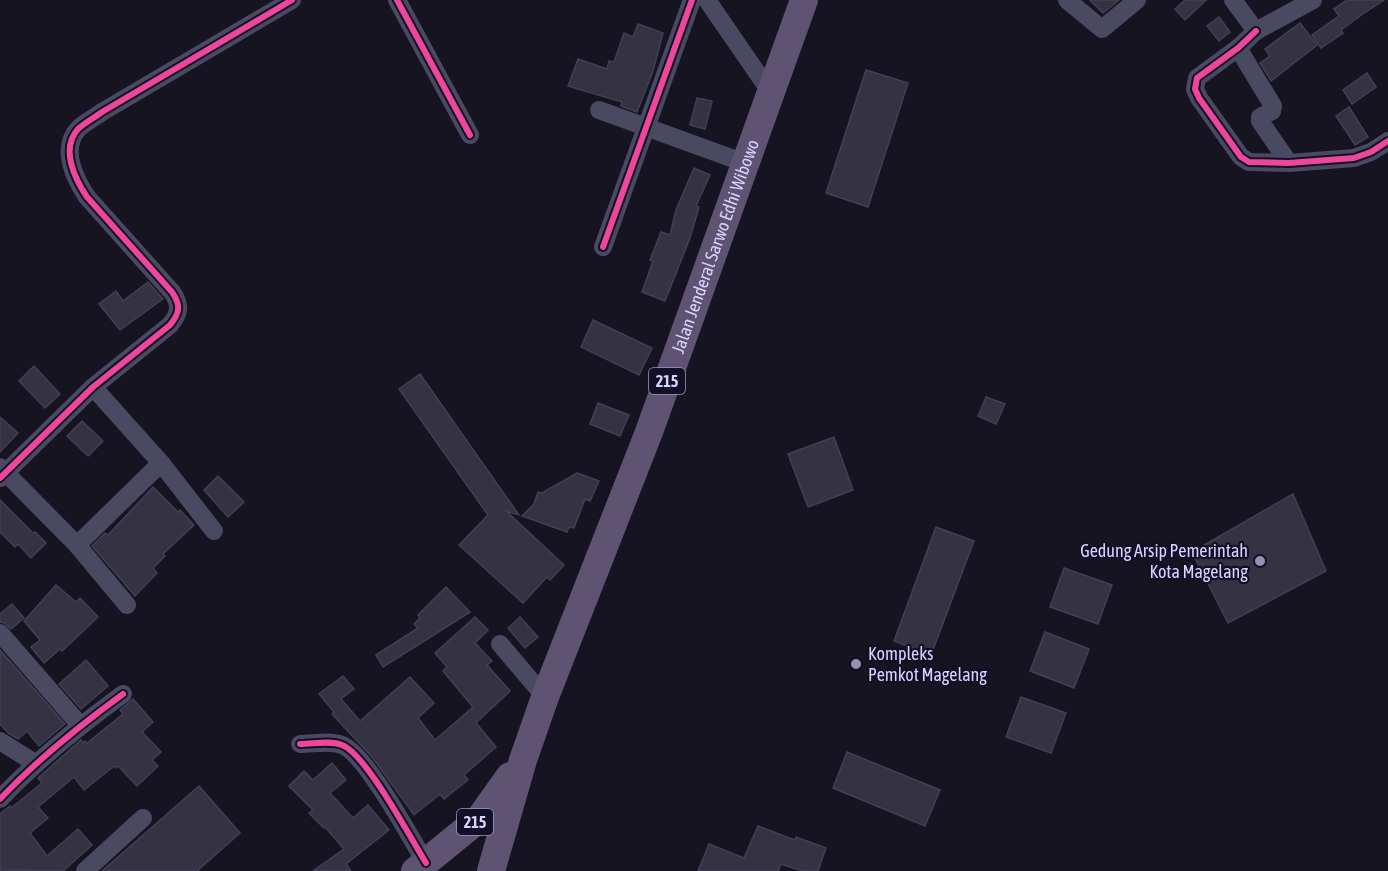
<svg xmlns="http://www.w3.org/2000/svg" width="1388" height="871" font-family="'Asap Condensed',sans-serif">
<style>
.building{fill:#343243;stroke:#433f54;stroke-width:1.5}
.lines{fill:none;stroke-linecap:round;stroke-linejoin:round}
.minor{stroke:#4a4962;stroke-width:18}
.primary{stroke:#5e5373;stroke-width:28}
.cycleway-casing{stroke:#130f26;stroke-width:10}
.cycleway{stroke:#ed469a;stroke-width:6}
.poi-dot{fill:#9591b1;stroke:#130f26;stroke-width:2}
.labels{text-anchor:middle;stroke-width:4.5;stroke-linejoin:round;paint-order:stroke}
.shield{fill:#130f26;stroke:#9e99be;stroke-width:1.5}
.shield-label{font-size:16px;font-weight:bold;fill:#d9d4ff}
.street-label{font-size:18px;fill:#d9d4ff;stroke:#130f26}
.poi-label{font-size:18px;fill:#d9d4ff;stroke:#130f26;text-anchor:end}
</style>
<rect width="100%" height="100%" fill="#161421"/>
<g class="building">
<path d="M1090 0H1119L1103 13Z"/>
<path d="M1185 0H1206L1185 20 1175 9Z"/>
<path d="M1347 0H1384L1364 13 1341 30 1343 33 1321 48 1312 35 1339 16 1334 9Z"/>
<path d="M1219 17 1230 32 1219 41 1207 26Z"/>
<path d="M1300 23 1317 45 1271 81 1260 63 1270 56 1265 49Z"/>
<path d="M638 24 663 33 653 71 637 112 621 106 622 102 568 86 578 59 607 69 609 61 614 62 624 33 633 37Z"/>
<path d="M866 70 908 83 868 207 826 193Z"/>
<path d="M1367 73 1376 87 1352 104 1343 90Z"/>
<path d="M697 98 712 101 705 129 690 125Z"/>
<path d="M1349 107 1368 137 1355 145 1336 116Z"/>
<path d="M694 168 710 175 696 206 699 207 690 238 665 301 642 292 653 261 650 260 661 232 670 235 676 210Z"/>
<path d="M148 282 163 299 120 330 99 304 116 291 123 301Z"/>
<path d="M593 320 652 348 639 375 581 347Z"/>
<path d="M34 366 60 394 45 408 19 381Z"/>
<path d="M420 374 519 515 506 511 564 565 550 580 547 577 523 603 459 545 488 515 399 389Z"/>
<path d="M986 397 1005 404 996 424 978 416Z"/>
<path d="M598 403 629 415 620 436 590 424Z"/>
<path d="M0 417 18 433 0 452Z"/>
<path d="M82 421 103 441 88 456 67 436Z"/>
<path d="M834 437 853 490 808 507 788 454Z"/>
<path d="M577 473 599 481 590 501 585 499 574 528 569 527 567 532 522 516 534 504 538 492 542 493Z"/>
<path d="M218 476 244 502 228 517 204 490Z"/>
<path d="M153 487 178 512 180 510 194 525 163 554 165 556 153 568 157 573 135 596 92 546 105 533 108 535Z"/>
<path d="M1293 494 1326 571 1228 623 1192 552Z"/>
<path d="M0 500 33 533 35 532 46 543 31 558 18 544 15 547 0 532Z"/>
<path d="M936 527 974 541 931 655 894 641Z"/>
<path d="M1064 568 1112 585 1098 624 1050 607Z"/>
<path d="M56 585 76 602 80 598 98 617 62 651 60 649 44 663 31 647 40 640 24 621Z"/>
<path d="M446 587 470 612 383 667 376 655 418 628 414 624 420 618 418 615Z"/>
<path d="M12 604 24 618 11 629 4 623 0 622V614Z"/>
<path d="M475 617 488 630 475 643 492 661 487 665 510 691 476 723 496 747 464 775 468 780 444 799 440 794 414 815 372 757 332 714 334 712 319 694 343 676 354 689 341 699 360 721 410 677 434 703 418 718 435 740 473 707 443 671 447 667 435 653Z"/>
<path d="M520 617 538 637 525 648 508 628Z"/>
<path d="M1045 632 1089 649 1074 688 1030 671Z"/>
<path d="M0 650 65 724 39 746 27 731 18 739 8 733 0 724Z"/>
<path d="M86 660 108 686 81 709 59 684Z"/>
<path d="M1021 697 1066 713 1051 753 1006 737Z"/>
<path d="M133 699 153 722 142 732 161 752 152 760 158 766 137 786 118 766 116 768 114 766 84 790 74 777 38 807 48 818 30 833 47 856 78 829 92 845 63 871 0 870V814L10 806 11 808 42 783 38 778 81 740 83 743 85 741 87 743 123 714 120 710Z"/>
<path d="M847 752 940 790 925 826 833 788Z"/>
<path d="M332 763 346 780 330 793 353 818 368 805 389 830 346 864 351 871H313L344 849 325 827 324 828 309 813 313 810 289 786 304 771 313 780Z"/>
<path d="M199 786 240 833 197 871H102Z"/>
<path d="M758 826 795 840 796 837 826 848 818 871H802L781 864 778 871H698L709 844 744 858Z"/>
</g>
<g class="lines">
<g class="minor">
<path d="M397 0 470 135"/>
<path d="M707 0 771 93"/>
<path d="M1067 0 1102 29 1137 0"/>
<path d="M1233 0 1256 31 1313 0"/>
<path d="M1256 31 1238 48 1197 78 1195 89 1199 98 1241 157 1249 162 1289 163 1354 158 1371 152 1388 141"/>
<path d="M1238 48 1273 106 1272 111 1260 117V121L1289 163"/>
<path d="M599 110 745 163"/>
<path d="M603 247 692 0"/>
<path d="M93 387 161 463 214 531"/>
<path d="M0 467 77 545 127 605"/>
<path d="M0 478 93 387 170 325C180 313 181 305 172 292L87 197C75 179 60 149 78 129 84 123 94 118 102 112L292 0"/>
<path d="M77 545 161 463"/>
<path d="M0 633 80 725"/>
<path d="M500 644 545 697"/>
<path d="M0 741 35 763"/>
<path d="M300 744C313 744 330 740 342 745 366 754 411 839 426 863"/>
<path d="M0 799C38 759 79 726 123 694"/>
<path d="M85 871 143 818"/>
</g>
<g class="primary">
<path d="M415 871 480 818 510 776"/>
<path id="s1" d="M491 871 523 760 545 697 649 432 804 0"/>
</g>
<g class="cycleway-casing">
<g id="cycleway">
<path d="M397 0 470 135"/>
<path d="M1256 31 1238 48 1197 78 1195 89 1199 98 1241 157 1249 162 1289 163 1354 158 1371 152 1388 141"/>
<path d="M603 247 692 0"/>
<path d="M0 478 93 387 170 325C180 313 181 305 172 292L87 197C75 179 60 149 78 129 84 123 94 118 102 112L292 0"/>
<path d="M300 744C313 744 330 740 342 745 366 754 411 839 426 863"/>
<path d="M0 799C38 759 79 726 123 694"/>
</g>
</g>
<use href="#cycleway" class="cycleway"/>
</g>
<g class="poi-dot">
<circle cx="1260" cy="561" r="6"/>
<circle cx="856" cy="664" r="6"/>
</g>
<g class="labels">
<g class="shield">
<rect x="649" y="368" width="36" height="26" rx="4.5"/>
<rect x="457" y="809" width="36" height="26" rx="4.5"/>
</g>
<g class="shield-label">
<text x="667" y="387">215</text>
<text x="475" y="828">215</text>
</g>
<g class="street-label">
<text dy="6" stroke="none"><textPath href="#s1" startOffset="664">Jalan Jenderal Sarwo Edhi Wibowo</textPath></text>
</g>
<g class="poi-label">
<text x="1248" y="557">Gedung Arsip Pemerintah<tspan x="1248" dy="21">Kota Magelang</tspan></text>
<text x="868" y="660" text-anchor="start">Kompleks<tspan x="868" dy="21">Pemkot Magelang</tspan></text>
</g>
</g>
</svg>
